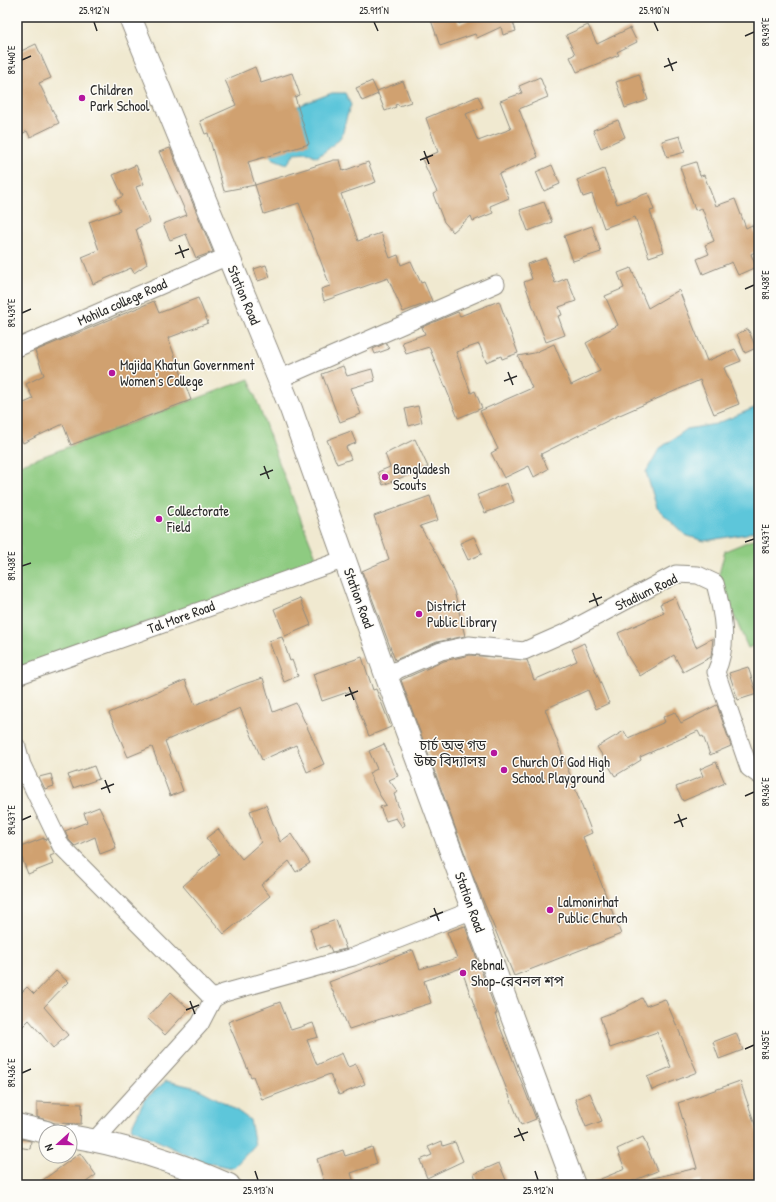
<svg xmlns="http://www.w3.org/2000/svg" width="776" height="1202" font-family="'Patrick Hand','Noto Sans Bengali',sans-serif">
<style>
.green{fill:#8ecb81;stroke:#5c7b56}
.water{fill:#5dc6da;stroke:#447882}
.building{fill:#d0a16f}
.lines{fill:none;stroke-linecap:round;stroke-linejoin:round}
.minor-casing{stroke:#8e8a7e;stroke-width:19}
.secondary-casing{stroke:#8e8a7e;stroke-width:24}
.primary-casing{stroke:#8e8a7e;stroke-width:24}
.minor{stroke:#fff;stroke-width:17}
.secondary{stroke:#fff;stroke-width:22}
.primary{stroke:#fff;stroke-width:22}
.ticks{fill:none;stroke:#2b2b2b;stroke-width:1.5}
.poi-dot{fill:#b5179e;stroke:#fdfcf7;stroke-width:1.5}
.labels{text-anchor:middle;stroke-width:3;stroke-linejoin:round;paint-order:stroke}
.poi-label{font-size:14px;fill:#2b2b2b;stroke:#fdfcf7;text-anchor:start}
.street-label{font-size:14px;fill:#2b2b2b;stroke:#fdfcf7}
.neatline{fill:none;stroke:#2b2b2b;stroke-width:1.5}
.ticks-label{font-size:10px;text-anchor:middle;fill:#2b2b2b}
</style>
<rect width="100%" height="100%" fill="#fdfcf7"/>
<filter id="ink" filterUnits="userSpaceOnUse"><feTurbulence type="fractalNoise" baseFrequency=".025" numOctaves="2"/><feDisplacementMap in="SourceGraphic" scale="8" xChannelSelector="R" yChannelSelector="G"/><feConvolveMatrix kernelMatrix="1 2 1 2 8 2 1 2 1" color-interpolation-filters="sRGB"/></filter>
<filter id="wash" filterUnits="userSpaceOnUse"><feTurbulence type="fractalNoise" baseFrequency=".012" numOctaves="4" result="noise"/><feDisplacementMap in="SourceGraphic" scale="16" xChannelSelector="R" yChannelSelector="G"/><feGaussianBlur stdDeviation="0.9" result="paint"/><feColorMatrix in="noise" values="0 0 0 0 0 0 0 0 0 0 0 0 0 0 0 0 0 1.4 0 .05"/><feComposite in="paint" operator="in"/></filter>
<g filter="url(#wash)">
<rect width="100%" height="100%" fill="#f0e9d0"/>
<g class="green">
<path d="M249 379 284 476 318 562 17 668V466Z"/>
<path d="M759 537V643L748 648 718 578 725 551Z"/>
</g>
<g class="water">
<path d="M332 93H345L351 105C347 114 345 123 343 132 340 142 325 151 317 157L307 152 295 153 287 164 274 159 265 151 282 112Z"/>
<path d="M759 406V529L746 534 704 541 685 535 657 508 646 472 659 449 687 429 716 424Z"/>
<path d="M166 1081 197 1088 229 1105 250 1120 255 1145 233 1168 199 1161 131 1128 145 1099Z"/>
</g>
<g id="blocks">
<g class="building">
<path d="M430 17H457L459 24 474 17H525L513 22 516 31 503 35 501 27 477 38 475 34 440 46Z"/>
<path d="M588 25 597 44 630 28 637 42 617 52 619 55 577 72 570 57 575 54 566 35Z"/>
<path d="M36 44 51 78 39 83 59 123 30 137 27 131 17 137V53Z"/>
<path d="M255 67 261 83 292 73 300 95 295 97 309 144 248 162 255 185 224 191 208 133 205 134 200 121 236 105 225 80Z"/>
<path d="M639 74 648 100 625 108 616 82Z"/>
<path d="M540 77 548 97 519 109 538 157 499 174 509 198 490 206 493 213 473 221 471 216 453 232 444 222 433 194 437 192 422 159 438 152 426 118 478 96 483 107 466 114 478 141 511 129 500 101 522 93 519 86Z"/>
<path d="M372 81 378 94 362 101 356 88Z"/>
<path d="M403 81 411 102 399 106 398 104 395 105 396 107 385 111 377 91Z"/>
<path d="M618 120 625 137 601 148 593 130Z"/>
<path d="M680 136 685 152 667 157 662 141Z"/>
<path d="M170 148 213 252 196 258 186 234 170 240 163 224 187 215 159 152Z"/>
<path d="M334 160H340L343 171 368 162 376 182 341 194 358 241 381 233 390 258 398 255 401 265 411 261 421 283 424 282 432 301 403 312 388 278 324 301 321 289 330 286 299 203 264 214 255 185Z"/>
<path d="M696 162 700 176 704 175 716 206 735 199 746 228 752 225 759 242V250L751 254 756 267 738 275 732 262 703 274 697 259 709 254 705 245 714 241 702 208 695 210 680 167Z"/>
<path d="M136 165 144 184 136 187 150 222 136 229 147 264 134 273 131 268 93 284 82 257 99 250 89 222 120 211 115 200 123 196 113 175Z"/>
<path d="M552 165 560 184 544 191 536 172Z"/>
<path d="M604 169 617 204 648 193 654 210 650 211 664 252 649 257 635 217 604 228 592 194 583 197 577 180Z"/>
<path d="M544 202 552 222 528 231 520 210Z"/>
<path d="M592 226 601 252 573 261 564 236Z"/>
<path d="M546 258 555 283 567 278 576 301 559 307 562 315 558 316 565 335 546 342 524 282 532 279 527 264Z"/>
<path d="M266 265 270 277 258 281 254 269Z"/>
<path d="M631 268 648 308 679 290 707 361 735 349 741 361 724 368 739 404 714 414 700 380 615 417 541 454 548 469 534 477 529 466 504 478 491 453 498 449 480 411 532 388 518 356 534 353 554 344 571 385 600 371 586 343 618 325 605 296 624 288 618 273Z"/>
<path d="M198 298 208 323 168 338 191 400 71 445 63 424 23 443 17 430V406L33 399 26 384 44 375 35 351 154 301 159 313Z"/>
<path d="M499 301 518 353 502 359 501 356 486 362 479 344 456 352 471 393 475 391 482 408 458 418 429 347 406 354 402 342 425 334 422 327 458 312 460 316Z"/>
<path d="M748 329 756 348 745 353 737 334Z"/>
<path d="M386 343 389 349 375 354 373 349Z"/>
<path d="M343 366 347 376 372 369 375 381 351 388 361 414 340 422 322 374Z"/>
<path d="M418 406 422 422 409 426 405 409Z"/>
<path d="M351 431 356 443 346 447 351 459 337 464 327 440Z"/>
<path d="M415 439 428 467 383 485 378 472 390 467 385 454Z"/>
<path d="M507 483 514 502 485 513 477 495Z"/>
<path d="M430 496 438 520 420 526 438 557 454 591 465 636 437 642 395 660 362 571 389 559 374 516Z"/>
<path d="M474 537 482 554 468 560 460 543Z"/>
<path d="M675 597 696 647 713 638 711 657 683 672 674 655 640 676 627 655 618 633 664 613 660 604Z"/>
<path d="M300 598 311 625 285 636 274 609Z"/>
<path d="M282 637 290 661 292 660 298 676 284 682 269 641Z"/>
<path d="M584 643 609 703 596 709 588 690 545 709 592 833 583 837 621 934 514 976 473 876 401 680 444 661 470 655 527 660 534 680 577 661 572 649Z"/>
<path d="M362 657 373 690 376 689 391 727 369 736 351 691 322 701 313 674Z"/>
<path d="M748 667 757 694 738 700 729 673Z"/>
<path d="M263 678 273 712 296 703 324 764 307 772 296 745 262 760 240 708 165 741 183 791 170 796 152 747 128 757 109 713 185 680 195 705 241 685Z"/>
<path d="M717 705 731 746 710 755 703 736 701 737 698 731 640 757 641 760 615 776 597 747 624 731 628 738 665 722 663 717 675 712 681 723Z"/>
<path d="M384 744 398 776 389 780 398 792 394 794 405 825 402 827 396 818 386 821 380 807 386 805 379 794 369 773 377 769 369 751Z"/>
<path d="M716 762 725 783 683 801 676 787 703 776 700 769Z"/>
<path d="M94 766 99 779 73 788 68 775Z"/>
<path d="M51 774 54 786 45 789 39 777Z"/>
<path d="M266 805 280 842 291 834 310 863 296 872 289 861 261 885 270 896 224 934 183 886 219 854 206 838 218 829 242 859 261 842 250 811Z"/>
<path d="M99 807 109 828 116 848 100 854 95 837 75 846 69 840 65 831 87 822 84 813Z"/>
<path d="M44 838V840L47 839 55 854 50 856 53 864 28 874 18 848Z"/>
<path d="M336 920 346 949 332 952 329 945 317 949 310 929Z"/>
<path d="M465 926 497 1014H495L536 1119 521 1125 483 1030 461 968 424 981 431 1003 349 1029 329 982 413 950 420 969 457 958 447 932Z"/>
<path d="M56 971 68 982 44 1007 68 1035 53 1048 29 1020 17 1032V997L27 987 34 994Z"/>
<path d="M171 992 189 1009 165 1035 147 1018Z"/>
<path d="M642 998 646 1006 665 999 697 1072 652 1090 647 1077 671 1067 657 1032 610 1048 600 1017 622 1009Z"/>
<path d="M280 1002 291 1030 313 1023 318 1037 307 1040 317 1065 342 1053 348 1067 356 1064 365 1084 339 1095 330 1074 262 1100 253 1076 251 1077 228 1022Z"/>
<path d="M736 1033 743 1050 719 1059 713 1042Z"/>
<path d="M740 1081 759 1136V1185H702L701 1180 676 1185H644V1180L697 1168 678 1103Z"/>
<path d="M590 1093 602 1121 586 1127 575 1099Z"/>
<path d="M37 1102 82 1104 81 1124 55 1123 37 1117Z"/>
<path d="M643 1137 657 1171 623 1185H586L625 1169 617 1149Z"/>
<path d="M17 1138 31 1141 30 1149 17 1147Z"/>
<path d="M442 1141 443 1146 455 1142 463 1161 427 1178 420 1160 432 1155 428 1147Z"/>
<path d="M372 1147 377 1164 351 1173 354 1183 347 1185H325L317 1159 343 1150 345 1156Z"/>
<path d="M80 1153 96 1175 82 1185H36Z"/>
<path d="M499 1163 508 1185H478L474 1174Z"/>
</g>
</g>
</g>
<g filter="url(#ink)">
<use href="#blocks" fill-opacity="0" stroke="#8e8a7e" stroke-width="1"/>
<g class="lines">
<g class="minor-casing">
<g id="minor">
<path d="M17 348 228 256"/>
<path d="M279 379 496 284"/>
<path d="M17 676 345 559"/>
<path d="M387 678 397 670 441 651 469 645 524 651 567 632 676 574 698 575 715 583C723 613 729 643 716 672L749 768 759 775"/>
<path d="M17 747 22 765 61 846 213 999"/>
<path d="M95 1140 200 1024 213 999 224 993 353 957 473 910"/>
</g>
</g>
<g class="secondary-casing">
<path id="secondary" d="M130 17 291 409 387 678 574 1185"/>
</g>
<g class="primary-casing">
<g id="primary">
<path d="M17 1125 46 1132"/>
<path d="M70 1136C124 1145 179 1163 229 1185"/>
</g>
</g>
<use href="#minor" class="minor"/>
<use href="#secondary" class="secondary"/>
<use href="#primary" class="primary"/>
</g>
</g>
<path class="ticks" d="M94 22 97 31M374 22 378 31M654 22 658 31M745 36 754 32M668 58 673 71M22 60 31 56M664 67 677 62M424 151 429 164M420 160 433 155M179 245 184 258M175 254 189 249M745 289 754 285M22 313 31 309M508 372 513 385M504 381 517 376M264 466 269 479M260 475 273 470M745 542 754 539M22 566 31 563M593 593 598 606M589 602 602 597M349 687 354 700M345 696 358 691M105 780 110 793M101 789 114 784M745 796 754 792M678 814 683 827M22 820 31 816M674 823 687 818M434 908 439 921M430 917 443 912M190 1001 195 1014M186 1010 199 1005M745 1049 754 1045M22 1073 31 1069M518 1128 524 1141M514 1137 528 1132M255 1171 258 1180M535 1171 538 1180"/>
<g class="poi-dot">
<circle cx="82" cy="98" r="4"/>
<circle cx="112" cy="373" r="4"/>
<circle cx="385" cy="477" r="4"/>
<circle cx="159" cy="519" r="4"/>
<circle cx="419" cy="614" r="4"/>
<circle cx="494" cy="753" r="4"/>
<circle cx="504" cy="770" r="4"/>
<circle cx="550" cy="910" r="4"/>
<circle cx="463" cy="973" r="4"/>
</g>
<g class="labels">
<g class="poi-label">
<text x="90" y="95">Children<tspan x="90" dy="16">Park School</tspan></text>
<text x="120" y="370">Majida Khatun Government<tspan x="120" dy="16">Women's College</tspan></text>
<text x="393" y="474">Bangladesh<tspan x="393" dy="16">Scouts</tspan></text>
<text x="167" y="516">Collectorate<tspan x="167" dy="16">Field</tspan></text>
<text x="427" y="611">District<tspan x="427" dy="16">Public Library</tspan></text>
<text x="486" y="750" text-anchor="end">চার্চ অভ্ গড<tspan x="486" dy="16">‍উচ্চ বিদ্যালয়</tspan></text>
<text x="512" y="767">Church Of God High<tspan x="512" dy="16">School Playground</tspan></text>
<text x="558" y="907">Lalmonirhat<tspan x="558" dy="16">Public Church</tspan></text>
<text x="471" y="970">Rebnal<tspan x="471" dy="16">Shop-রেবনল শপ</tspan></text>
</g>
<g class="street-label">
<text transform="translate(244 295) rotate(67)" y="5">Station Road</text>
<text transform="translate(122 302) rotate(-24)" y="5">Mohila college Road</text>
<text transform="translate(646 592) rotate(-26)" y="5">Stadium Road</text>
<text transform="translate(359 598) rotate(70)" y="5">Station Road</text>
<text transform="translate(181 617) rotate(-20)" y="5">Tal More Road</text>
<text transform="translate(470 902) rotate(70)" y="5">Station Road</text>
</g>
</g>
<rect width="776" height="1202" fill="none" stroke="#fdfcf7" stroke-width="44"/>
<g transform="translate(58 1144) rotate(249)"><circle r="19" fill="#fdfcf7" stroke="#a9a8a5"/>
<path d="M0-3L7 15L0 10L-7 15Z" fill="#b5179e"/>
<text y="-6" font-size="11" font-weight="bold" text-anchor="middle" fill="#2b2b2b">N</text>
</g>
<rect x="22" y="22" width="732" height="1158" class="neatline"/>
<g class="ticks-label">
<text x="94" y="14">25.912°N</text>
<text x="374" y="14">25.911°N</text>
<text x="654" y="14">25.910°N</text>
<text transform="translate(765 32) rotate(-90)" y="4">89.439°E</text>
<text transform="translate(11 60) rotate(-90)" y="4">89.440°E</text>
<text transform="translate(765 285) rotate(-90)" y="4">89.438°E</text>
<text transform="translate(11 313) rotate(-90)" y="4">89.439°E</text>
<text transform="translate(765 539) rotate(-90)" y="4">89.437°E</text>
<text transform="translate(11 566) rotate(-90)" y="4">89.438°E</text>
<text transform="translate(765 792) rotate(-90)" y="4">89.436°E</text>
<text transform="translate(11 820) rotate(-90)" y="4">89.437°E</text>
<text transform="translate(765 1045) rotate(-90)" y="4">89.435°E</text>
<text transform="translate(11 1073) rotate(-90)" y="4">89.436°E</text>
<text x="258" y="1194">25.913°N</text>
<text x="538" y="1194">25.912°N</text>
</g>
</svg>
